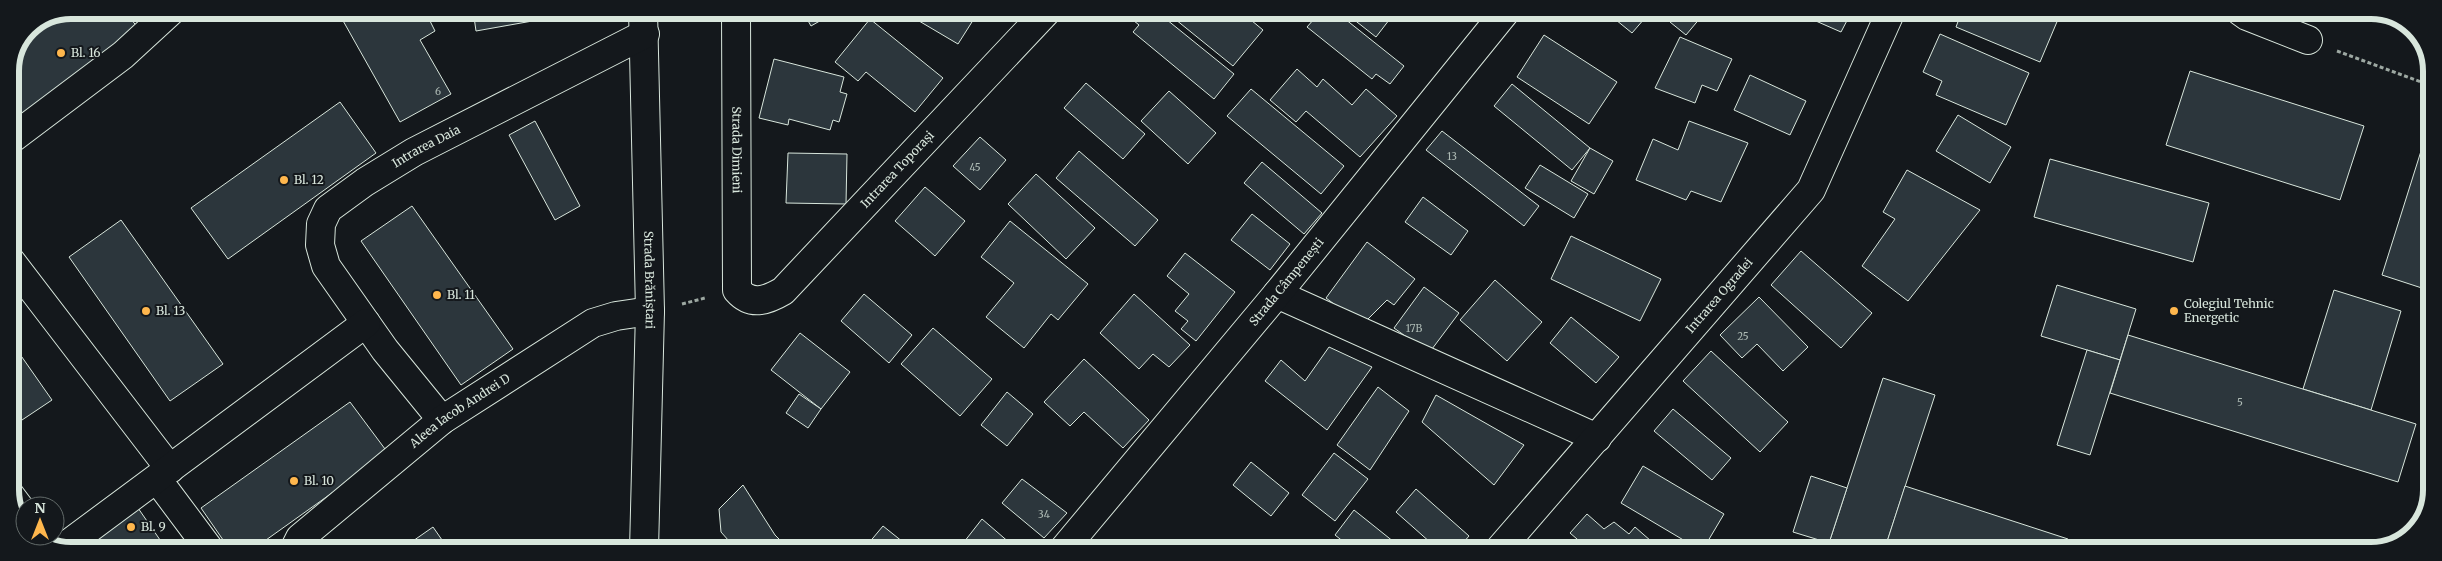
<svg xmlns="http://www.w3.org/2000/svg" width="2442" height="561" font-family="Merriweather,serif">
<style>
.building{fill:#2c363c;stroke:#d8e6dc}
.lines{fill:none;stroke-linecap:round;stroke-linejoin:round}
.minor-casing{stroke:#d8e6dc;stroke-width:30}
.path{stroke:#9da8a2;stroke-width:3;stroke-dasharray:4 2.5;stroke-linecap:butt}
.minor{stroke:#14181c;stroke-width:28}
.poi-dot{fill:#ffb74d;stroke:#14181c;stroke-width:2}
.labels{text-anchor:middle;stroke-width:4;stroke-linejoin:round;paint-order:stroke}
.number-label{font-size:10px;fill:#adbab4}
.poi-label{font-size:12px;fill:#d8e6dc;stroke:#14181c;text-anchor:start}
.street-label{font-size:12px;fill:#d8e6dc;stroke:#14181c}
.rim{fill:none;stroke:#d8e6dc;stroke-width:6}
</style>
<rect width="100%" height="100%" fill="#14181c"/>
<g class="building">
<path d="M71 10H124L138 28 10 123V71L25 34 42 22Z"/>
<path d="M337 10H431L426 13 435 31 420 40 451 94 400 122Z"/>
<path d="M473 10H536L538 20 476 31Z"/>
<path d="M802 10H839L811 26Z"/>
<path d="M919 10H971L977 14 958 44 914 18Z"/>
<path d="M1122 11H1156L1234 74 1214 99 1133 32 1139 25Z"/>
<path d="M1165 11H1240L1263 30 1233 66Z"/>
<path d="M1260 11H1282L1273 21Z"/>
<path d="M1321 11H1335L1404 66 1390 84 1376 74 1372 79 1307 27Z"/>
<path d="M1343 11H1396L1376 37Z"/>
<path d="M1605 11H1651L1632 33Z"/>
<path d="M1678 11H1706L1686 35 1670 22Z"/>
<path d="M1755 11H1774L1772 18Z"/>
<path d="M1793 11H1852L1841 32Z"/>
<path d="M1962 11H2045L2059 17 2040 62 1956 27Z"/>
<path d="M870 19 943 78 915 112 866 72 858 81 835 62Z"/>
<path d="M1940 34 2029 73 2006 125 1936 95 1942 81 1923 72Z"/>
<path d="M1544 35 1617 82 1589 124 1517 77Z"/>
<path d="M1680 37 1732 59 1717 91 1702 85 1695 103 1655 88Z"/>
<path d="M774 59 844 77 840 92 847 94 839 122 833 120 830 130 789 119 788 125 759 118Z"/>
<path d="M1297 69 1317 87 1323 79 1352 105 1366 89 1397 116 1360 157 1306 111 1296 122 1270 100Z"/>
<path d="M2190 71 2364 126 2340 200 2166 145Z"/>
<path d="M1750 75 1806 101 1790 135 1734 110Z"/>
<path d="M1086 83 1145 134 1123 159 1064 108Z"/>
<path d="M1512 84 1590 148 1572 170 1494 106Z"/>
<path d="M1251 89 1344 166 1321 194 1227 116Z"/>
<path d="M1169 91 1216 133 1188 164 1141 121Z"/>
<path d="M340 102 376 153 228 259 191 208Z"/>
<path d="M1958 115 2011 147 1990 183 1936 151Z"/>
<path d="M535 121 580 206 555 220 509 135Z"/>
<path d="M1689 121 1748 143 1721 202 1691 191 1686 200 1636 180 1653 139 1678 150Z"/>
<path d="M1442 131 1539 206 1524 226 1426 150Z"/>
<path d="M2427 132 2432 134 2431 291 2382 275Z"/>
<path d="M980 137 1006 160 980 190 953 166Z"/>
<path d="M1590 148 1613 161 1594 194 1571 181Z"/>
<path d="M1079 151 1158 220 1135 246 1056 178Z"/>
<path d="M788 153 847 154 846 204 786 203Z"/>
<path d="M2050 159 2209 203 2193 262 2034 217Z"/>
<path d="M1262 162 1322 213 1304 234 1244 183Z"/>
<path d="M1540 165 1588 194 1574 218 1525 188Z"/>
<path d="M1907 170 1980 210 1908 301 1862 266 1895 219 1883 212Z"/>
<path d="M1036 174 1095 228 1066 259 1008 204Z"/>
<path d="M925 187 965 221 935 256 895 221Z"/>
<path d="M1423 197 1468 231 1451 255 1405 222Z"/>
<path d="M412 206 513 349 461 385 361 241Z"/>
<path d="M1252 214 1290 244 1270 270 1231 240Z"/>
<path d="M121 220 223 364 170 401 69 257Z"/>
<path d="M1010 221 1088 284 1058 320 1051 314 1024 348 986 317 1014 283 981 257Z"/>
<path d="M1571 236 1661 279 1640 321 1551 279Z"/>
<path d="M1367 242 1415 279 1394 305 1387 300 1362 325 1326 298Z"/>
<path d="M1801 251 1872 313 1841 348 1771 285Z"/>
<path d="M1185 253 1235 292 1196 341 1181 329 1188 321 1175 311 1189 294 1167 276Z"/>
<path d="M1495 280 1542 322 1507 361 1460 320Z"/>
<path d="M2057 285 2136 309 2120 360 2041 336Z"/>
<path d="M1424 287 1459 313 1429 353 1394 328Z"/>
<path d="M2334 290 2401 311 2371 410 2303 389Z"/>
<path d="M864 294 912 335 889 363 841 321Z"/>
<path d="M1134 294 1190 345 1169 367 1153 354 1139 369 1100 333Z"/>
<path d="M1759 297 1808 347 1783 371 1757 344 1742 358 1720 335Z"/>
<path d="M1571 317 1619 357 1596 383 1550 343Z"/>
<path d="M933 328 992 379 960 416 901 364Z"/>
<path d="M800 333 850 372 821 409 771 370Z"/>
<path d="M2128 335 2416 424 2398 482 2110 393Z"/>
<path d="M10 340 52 400 10 428Z"/>
<path d="M1329 347 1372 367 1327 430 1265 381 1281 360 1305 381Z"/>
<path d="M2087 350 2120 360 2090 455 2057 445Z"/>
<path d="M1711 351 1788 422 1760 452 1683 381Z"/>
<path d="M1084 359 1149 420 1123 448 1084 412 1070 426 1044 402Z"/>
<path d="M1883 378 1935 395 1884 551H1851L1829 543Z"/>
<path d="M1378 387 1409 411 1370 470 1337 445Z"/>
<path d="M1007 392 1033 414 1007 446 981 425Z"/>
<path d="M799 394 821 409 808 428 786 413Z"/>
<path d="M1436 395 1524 445 1494 485 1422 422Z"/>
<path d="M350 402 388 453 252 550H230L201 508Z"/>
<path d="M1673 409 1731 458 1712 480 1654 431Z"/>
<path d="M1334 453 1368 479 1335 521 1302 495Z"/>
<path d="M1251 462 1289 493 1271 516 1233 485Z"/>
<path d="M1643 466 1724 514 1702 551 1621 503Z"/>
<path d="M1811 476 1847 488 1829 543 1793 532Z"/>
<path d="M1022 479 1067 513 1044 538 1002 503Z"/>
<path d="M743 485 775 535 790 550H737L721 532 719 509Z"/>
<path d="M1905 486 2068 539 2064 551H1884Z"/>
<path d="M1416 489 1469 536 1456 551H1440L1396 512Z"/>
<path d="M138 508 167 550H89L85 545Z"/>
<path d="M1354 510 1404 550H1354L1335 535Z"/>
<path d="M1587 514 1604 529 1614 522 1629 534 1635 527 1651 541 1643 551H1591L1570 533Z"/>
<path d="M982 519 1018 550H974L964 542Z"/>
<path d="M883 526 913 550H863Z"/>
<path d="M433 527 449 550H400Z"/>
</g>
<g class="lines">
<g class="minor-casing">
<g id="minor">
<path id="s1" d="M643 10 650 311 644 550"/>
<path id="s2" d="M736 10 737 290C751 306 766 301 783 291L1047 11"/>
<path d="M2240 11 2247 16 2308 40"/>
<path d="M10 140 123 55 172 10"/>
<path d="M10 260 170 469"/>
<path d="M1277 294 1597 438"/>
<path id="s3" d="M442 420 385 350 326 266 320 245 321 224 328 209 365 182 414 152 645 34"/>
<path d="M157 479 210 550"/>
<path d="M10 495 25 515"/>
<path d="M41 536 45 542"/>
<path d="M60 550 366 323"/>
<path id="s4" d="M294 550 300 538 442 420 593 323 616 316 650 311"/>
<path id="s5" d="M1063 550 1277 294 1506 11"/>
<path id="s6" d="M1498 551 1811 190 1891 11"/>
</g>
</g>
<g class="path">
<path d="M2337 51 2432 86"/>
<path d="M682 304 705 298"/>
</g>
<use href="#minor" class="minor"/>
</g>
<g class="poi-dot">
<circle cx="61" cy="53" r="5"/>
<circle cx="284" cy="180" r="5"/>
<circle cx="437" cy="295" r="5"/>
<circle cx="146" cy="311" r="5"/>
<circle cx="2174" cy="311" r="5"/>
<circle cx="294" cy="481" r="5"/>
<circle cx="131" cy="527" r="5"/>
</g>
<g class="labels">
<g class="number-label">
<text x="438" y="95">6</text>
<text x="1452" y="160">13</text>
<text x="975" y="171">45</text>
<text x="1414" y="332">17B</text>
<text x="1743" y="340">25</text>
<text x="2240" y="406">5</text>
<text x="1044" y="518">34</text>
</g>
<g class="poi-label">
<text x="71" y="57">Bl. 16</text>
<text x="294" y="184">Bl. 12</text>
<text x="447" y="299">Bl. 11</text>
<text x="2184" y="308">Colegiul Tehnic<tspan x="2184" dy="14">Energetic</tspan></text>
<text x="156" y="315">Bl. 13</text>
<text x="304" y="485">Bl. 10</text>
<text x="141" y="531">Bl. 9</text>
</g>
<g class="street-label">
<text dy="4" stroke="none"><textPath href="#s3" startOffset="369">Intrarea Daia</textPath></text>
<text dy="4" stroke="none"><textPath href="#s2" startOffset="140">Strada Dimieni</textPath></text>
<text dy="4" stroke="none"><textPath href="#s2" startOffset="498">Intrarea Toporași</textPath></text>
<text dy="4" stroke="none"><textPath href="#s1" startOffset="270">Strada Brăniștari</textPath></text>
<text dy="4" stroke="none"><textPath href="#s5" startOffset="349">Strada Câmpenești</textPath></text>
<text dy="4" stroke="none"><textPath href="#s6" startOffset="338">Intrarea Ogradei</textPath></text>
<text dy="4" stroke="none"><textPath href="#s4" startOffset="218">Aleea Iacob Andrei D</textPath></text>
</g>
</g>
<path d="M0 0H2442V561H0ZM71 19H2371A52 52 0 0 1 2423 71V490A52 52 0 0 1 2371 542H71A52 52 0 0 1 19 490V71A52 52 0 0 1 71 19Z" fill="#14181c" fill-rule="evenodd"/>
<path class="rim" d="M71 19H2371A52 52 0 0 1 2423 71V490A52 52 0 0 1 2371 542H71A52 52 0 0 1 19 490V71A52 52 0 0 1 71 19Z"/>
<g transform="translate(40 521)"><circle r="24" fill="#14181c" stroke="#626a69"/>
<path d="M0-4L9 19L0 12L-9 19Z" fill="#ffb74d"/>
<text y="-8" font-size="14" font-weight="bold" text-anchor="middle" fill="#d8e6dc">N</text>
</g>
</svg>
